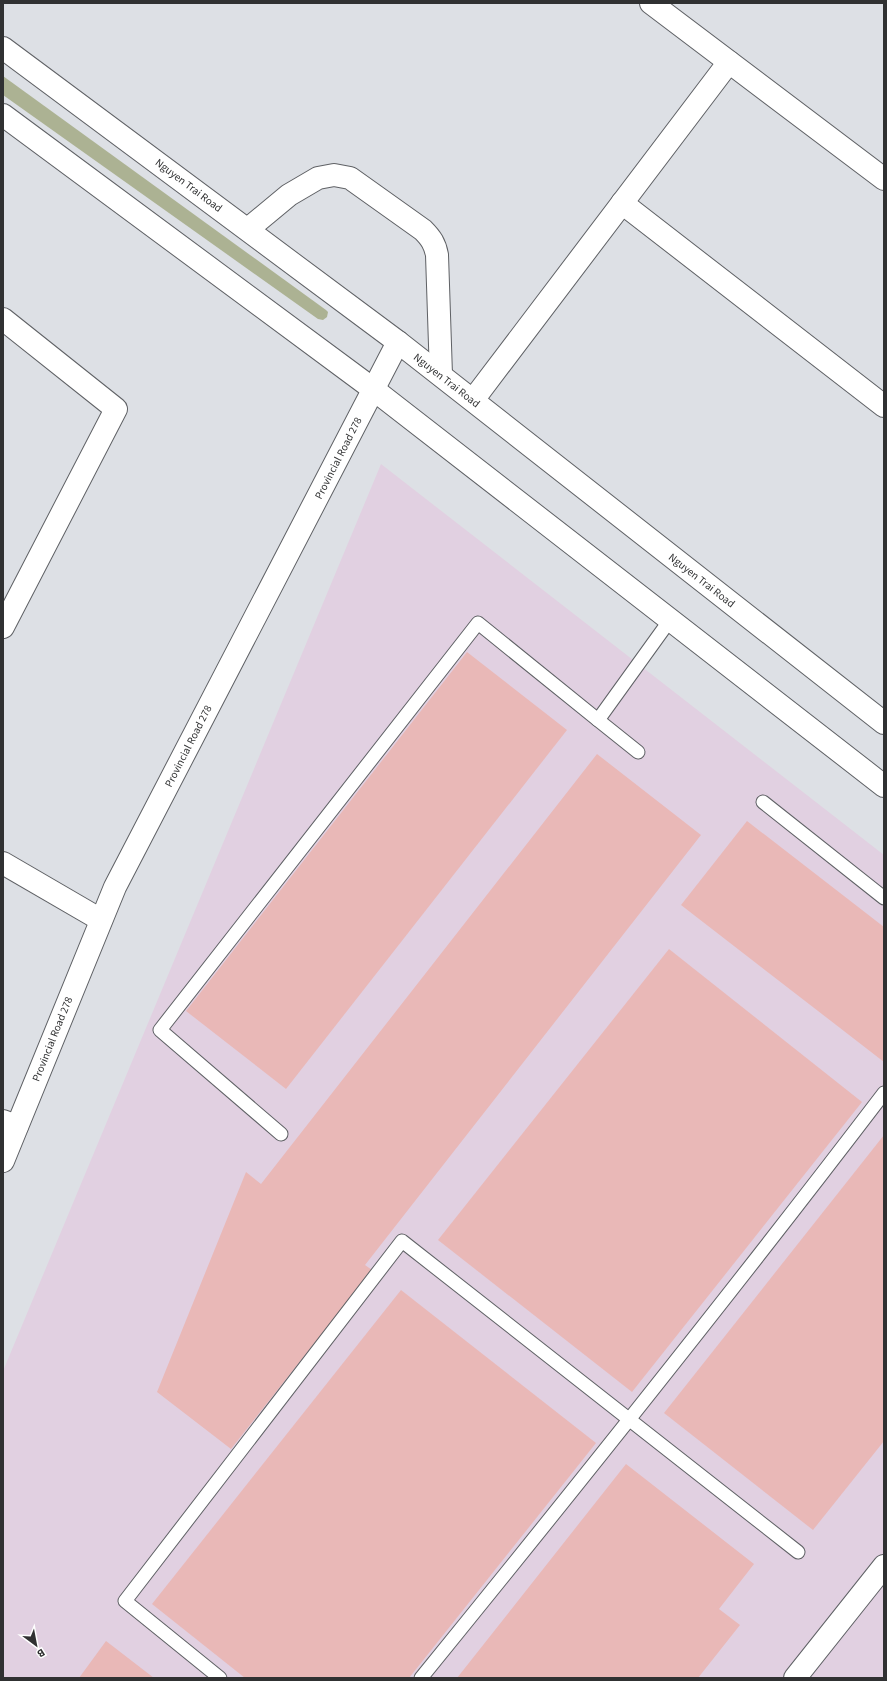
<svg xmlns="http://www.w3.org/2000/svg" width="887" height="1681" font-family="'Source Sans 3',sans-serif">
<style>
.industrial{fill:#e1d0e1}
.green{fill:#acb293}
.building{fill:#e9b8b7}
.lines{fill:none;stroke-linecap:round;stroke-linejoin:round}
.lane-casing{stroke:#5f6165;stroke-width:15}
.street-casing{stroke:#5f6165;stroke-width:24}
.primary-casing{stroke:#5f6165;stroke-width:24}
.highway-casing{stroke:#5f6165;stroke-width:24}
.lane{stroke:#fff;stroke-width:13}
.street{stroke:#fff;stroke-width:22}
.primary{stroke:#fff;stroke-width:22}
.highway{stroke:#fff;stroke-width:22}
.labels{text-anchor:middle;stroke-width:4;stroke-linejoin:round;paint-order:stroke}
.street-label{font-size:11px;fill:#303132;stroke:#fff}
</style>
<rect width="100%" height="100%" fill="#dde0e5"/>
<path class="industrial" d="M381 464 884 855V1678H3V1371Z"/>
<path class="green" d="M3 76 326 310 328 312 327 317 323 320 318 319 3 95Z"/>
<g class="building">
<path d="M467 652 567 730 286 1089 186 1011Z"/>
<path d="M597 754 701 835 365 1265 372 1270 231 1449 157 1392 246 1172 261 1184Z"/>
<path d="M747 821 884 927V1062L681 905Z"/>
<path d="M669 949 862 1102 632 1392 438 1240Z"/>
<path d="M884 1135V1441L813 1530 664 1413Z"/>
<path d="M401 1290 596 1443 409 1678H245L152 1604Z"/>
<path d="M626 1464 754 1564 719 1609 740 1625 698 1678H457Z"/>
<path d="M106 1641 154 1678H79Z"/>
</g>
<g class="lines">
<g class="lane-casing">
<g id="lane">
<path d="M598 720 638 752"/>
<path d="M763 802 884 898"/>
<path d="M281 1134 160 1030 478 623 598 720 670 620"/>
<path d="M220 1678 125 1601 402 1241 798 1552"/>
<path d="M421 1678C578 1485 733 1291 884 1093"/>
</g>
</g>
<g class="street-casing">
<g id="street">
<path d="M651 3 884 179"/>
<path d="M622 203 884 406"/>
<path d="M3 319 116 409 3 627"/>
<path d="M473 400 729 62"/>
<path d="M3 863 101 920"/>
<path d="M3 1121 17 1126"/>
<path d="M795 1678 884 1566"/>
</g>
</g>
<g class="primary-casing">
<path id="primary" d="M3 1161 115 887 398 342"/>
</g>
<g class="highway-casing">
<g id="highway">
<path d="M3 48 398 342 884 723"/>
<path d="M3 115 373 389 884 786"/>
<path d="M248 229 289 195 318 178 334 175 350 178 423 230C431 238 435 244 437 255L441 375"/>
</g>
</g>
<use href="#lane" class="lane"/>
<use href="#street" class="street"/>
<use href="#primary" class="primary"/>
<use href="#highway" class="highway"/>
</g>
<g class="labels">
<g class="street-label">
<text transform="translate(189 185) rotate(37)" y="4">Nguyen Trai Road</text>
<text transform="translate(447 380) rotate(38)" y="4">Nguyen Trai Road</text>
<text transform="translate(338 458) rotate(-63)" y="4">Provincial Road 278</text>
<text transform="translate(702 580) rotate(38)" y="4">Nguyen Trai Road</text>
<text transform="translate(188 746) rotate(-63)" y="4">Provincial Road 278</text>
<text transform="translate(52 1039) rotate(-68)" y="4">Provincial Road 278</text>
</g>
</g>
<rect width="887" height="1681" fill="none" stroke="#303132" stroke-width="8"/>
<g transform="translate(36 1645) rotate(148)" stroke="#ffffff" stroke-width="3" paint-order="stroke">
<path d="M0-3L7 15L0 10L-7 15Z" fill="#303132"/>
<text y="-6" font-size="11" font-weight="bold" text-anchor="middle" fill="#303132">B</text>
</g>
</svg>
